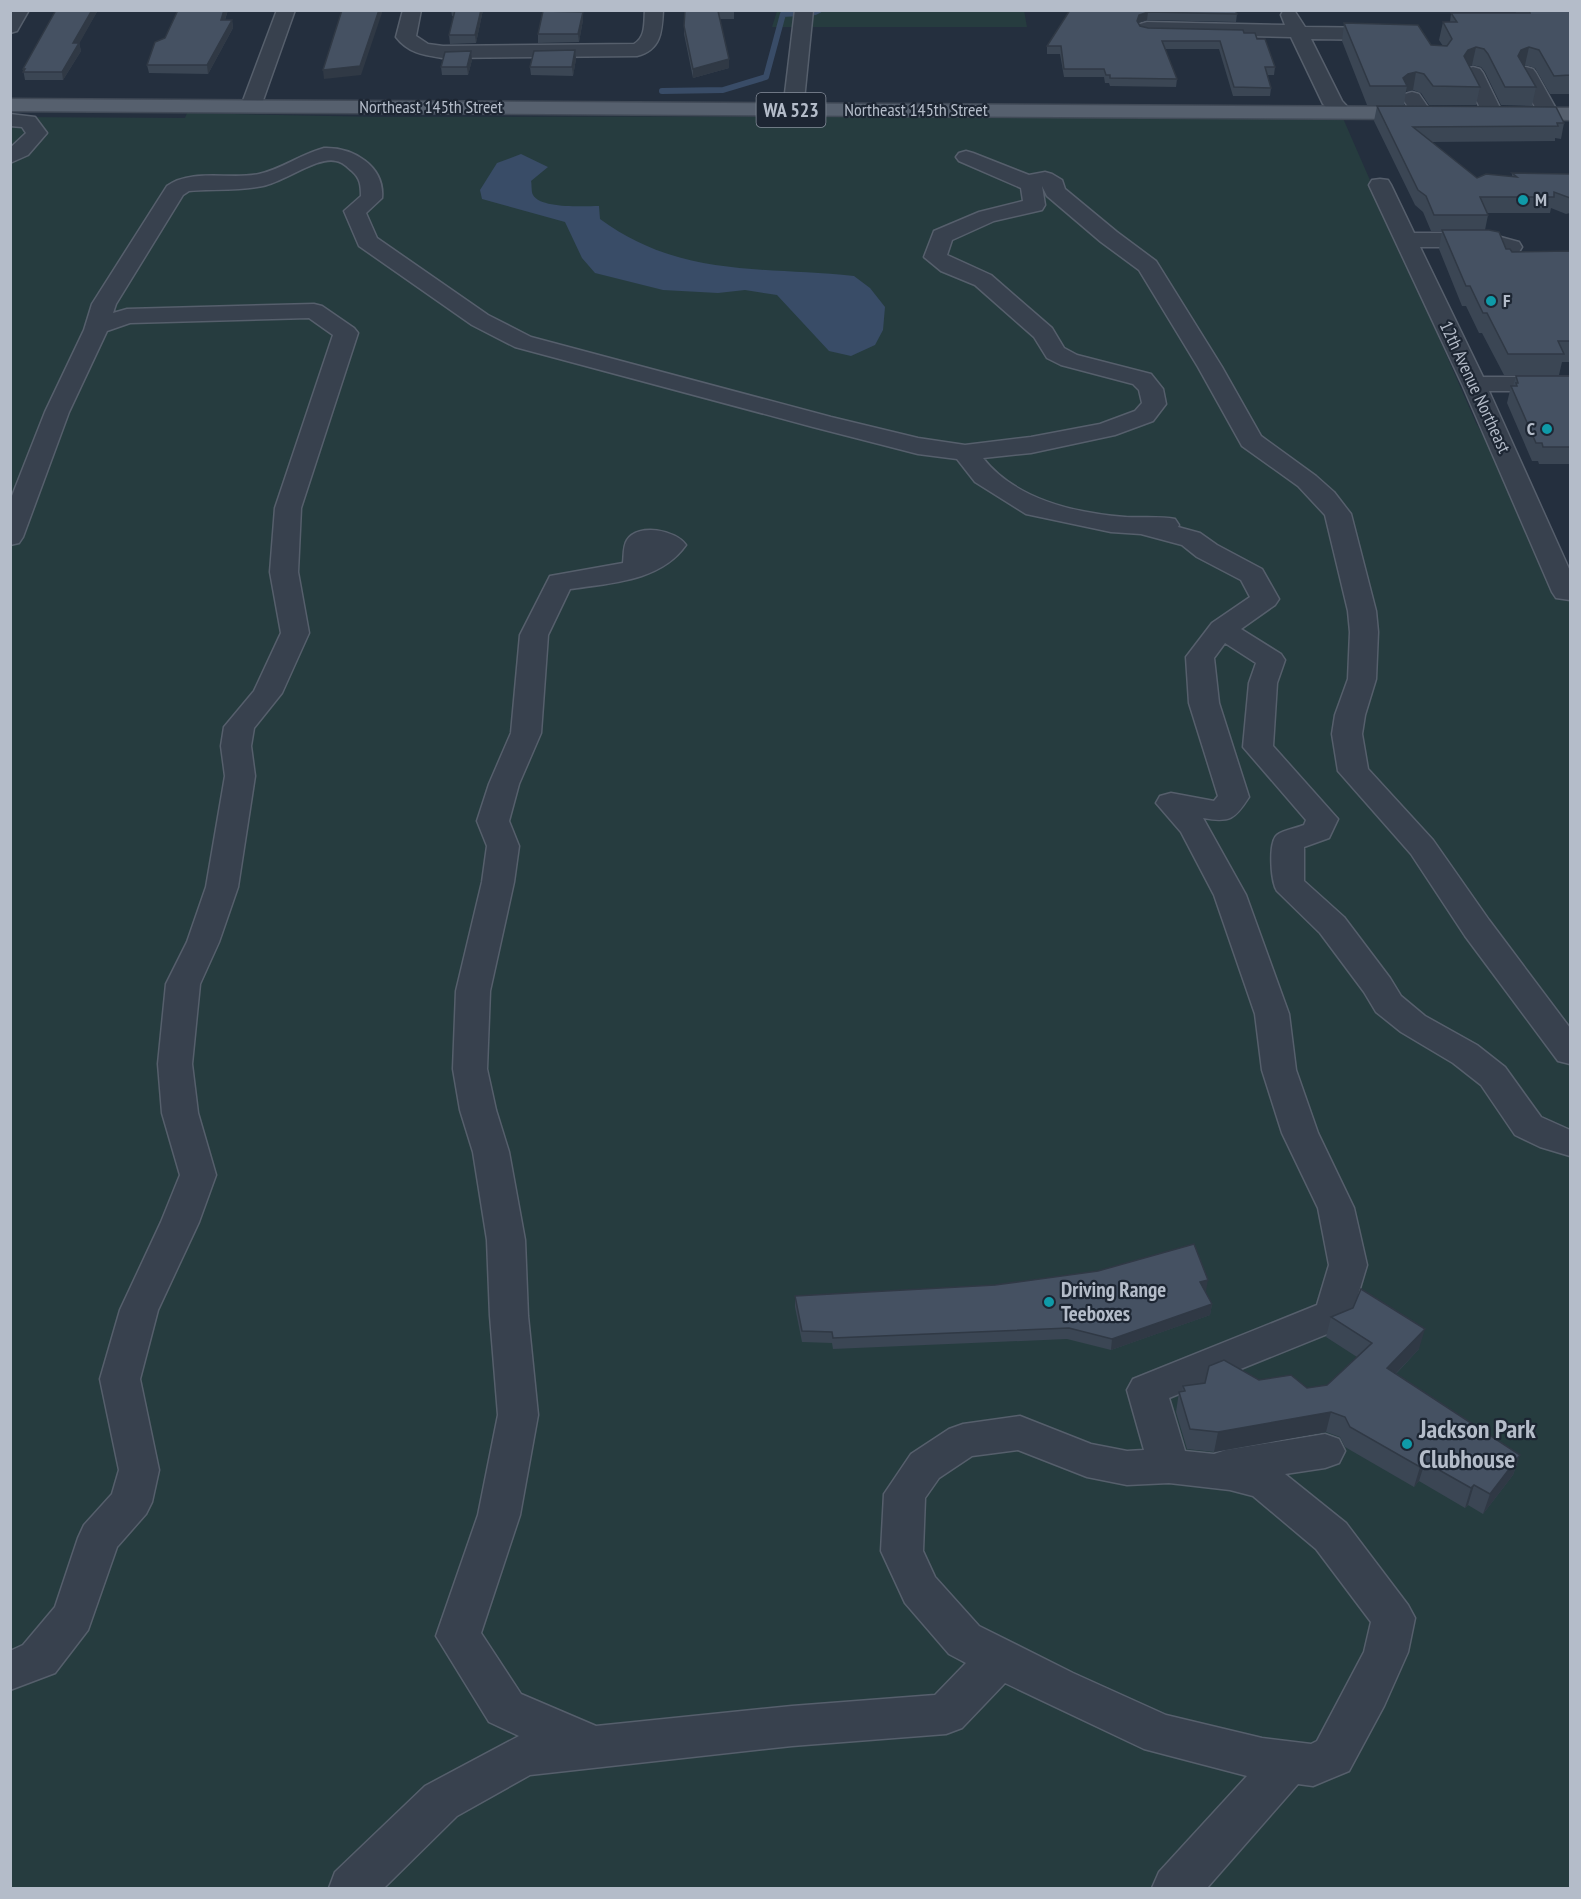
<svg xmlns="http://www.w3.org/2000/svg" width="1581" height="1899" font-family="'PT Sans Narrow',sans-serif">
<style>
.green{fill:#263c3f}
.water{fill:#394c67}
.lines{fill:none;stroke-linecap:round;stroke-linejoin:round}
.stream{stroke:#394c67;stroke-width:6}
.minor-casing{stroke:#565f6c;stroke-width:3}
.major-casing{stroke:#414a57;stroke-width:3}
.minor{fill:#38414e;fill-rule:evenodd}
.major{fill:#56606e;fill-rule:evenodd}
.wall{fill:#3b4654}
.shaded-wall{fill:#303945}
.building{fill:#455162;stroke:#303945;stroke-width:1.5}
.culture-dot{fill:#0f9aa8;stroke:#1d2633;stroke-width:2}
.labels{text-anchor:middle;stroke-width:4.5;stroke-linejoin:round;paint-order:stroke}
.far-street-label{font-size:18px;fill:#b4bcc9;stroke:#1d2633}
.far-poi-label{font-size:18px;font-weight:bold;fill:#b4bcc9;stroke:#1d2633;text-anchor:start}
.shield{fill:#1d2633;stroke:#878f9c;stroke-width:1.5}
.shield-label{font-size:20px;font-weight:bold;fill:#b4bcc9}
.poi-label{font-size:21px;font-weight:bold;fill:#b4bcc9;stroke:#1d2633;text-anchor:start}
.near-poi-label{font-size:26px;font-weight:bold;fill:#b4bcc9;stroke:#1d2633;text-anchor:start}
</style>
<rect width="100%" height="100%" fill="#242f3e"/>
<g class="green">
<path d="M1024 10 1027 27H772L777 11Z"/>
<path d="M187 113 380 117 1342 116 1476 423 1570 588V1888H11V117L185 118Z"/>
</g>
<path class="water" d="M521 154 548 167 531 181C532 185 531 191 533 195 541 209 584 206 599 206L600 219C681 278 759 266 854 276L870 288 885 307 883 330 875 345 851 356 829 351 777 295 745 290 718 293 663 290 595 273 582 258 565 222 482 199 480 190 497 163Z"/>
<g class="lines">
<g class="stream">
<path d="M815 12 819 10"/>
<path d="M662 91 723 90 766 77 783 14 799 13"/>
</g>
<g class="minor-casing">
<g id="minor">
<path d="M10 10H29L17 31 10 33Z"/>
<path d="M277 10H295L261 106 258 110H244L241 106Z"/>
<path d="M403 10H421L416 36 428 44 443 46 634 44C646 37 644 23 645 10H663C662 32 661 50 637 56L443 58C424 55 408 53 396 37Z"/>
<path d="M795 10H813L803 110 800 114H786L783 110Z"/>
<path d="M1294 10 1305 27 1388 28 1395 30 1397 34 1395 38 1388 40 1311 39 1342 101 1353 113 1350 117H1336L1323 104 1291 37 1147 34 1140 32 1138 28 1140 24 1147 22 1285 25 1281 15 1283 11Z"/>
<path d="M1473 67 1480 69 1483 73 1503 114 1500 118H1486L1483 114 1463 73 1466 69Z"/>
<path d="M1526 67 1533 69 1536 73 1559 114 1556 118H1542L1539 114 1516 73 1519 69Z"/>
<path d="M1412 92 1419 94 1432 113 1429 117H1415L1402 98 1405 94Z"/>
<path d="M10 114 35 117 47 133 28 155 10 163V148L26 133 22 127 10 126Z"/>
<path d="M324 148C353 147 385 166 382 198L366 213 377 238 488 315 531 337 831 417 918 438 965 445 1031 437 1100 424 1135 411 1142 403 1139 390 1133 384 1061 365 1047 358 1034 337 975 285 941 271 924 257 934 231 979 212 1023 201 1021 188 959 161 956 157 959 153 966 151 973 153 1029 175 1045 172 1052 174 1062 180 1065 189 1117 232 1156 261 1222 367 1261 436 1316 476 1334 492 1351 514 1376 611 1378 632 1376 679 1365 715 1362 734 1368 769 1433 840 1489 920 1570 1028V1064L1558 1061 1465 936 1411 854 1338 771 1332 734 1335 715 1348 679 1350 632 1348 611 1325 515 1298 486 1242 446 1198 367 1139 270 1101 242 1047 196 1042 186 1045 205 1042 210 994 221 952 240 947 255 991 275 1052 328 1064 348 1077 355 1151 374 1163 389 1166 404 1153 421 1115 435 1031 453 983 458C1015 499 1075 513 1125 517 1141 518 1161 516 1175 519L1179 525 1178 527 1200 533 1217 545 1262 569 1279 599 1275 605 1241 629 1281 654 1285 660 1277 683 1273 746 1338 819 1329 838 1304 847V881L1344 917 1390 978 1401 996 1425 1016 1477 1045 1505 1067 1541 1117 1570 1130V1156L1540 1147 1515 1135 1481 1085 1453 1063 1401 1032 1376 1012 1364 992 1320 933 1277 891C1271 883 1268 842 1277 835 1283 830 1297 828 1304 825L1306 820 1243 747 1249 683 1256 663 1225 643 1214 658 1219 703 1249 797C1235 819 1230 823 1203 818L1246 895 1289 1014 1296 1070 1318 1133 1354 1208 1367 1265 1352 1315 1347 1326 1169 1398 1185 1451 1214 1454 1226 1450 1325 1434 1339 1439 1345 1451 1339 1463 1325 1468 1285 1474 1346 1523 1408 1605 1415 1618 1408 1652 1384 1706 1349 1771 1313 1786 1298 1784 1207 1888H1152L1159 1872 1247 1776 1144 1749 1005 1683 962 1728 946 1734 792 1746 530 1775 457 1816 384 1888H329L335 1872 425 1786 519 1736 489 1722 436 1636 478 1515 498 1415 490 1316 487 1240 473 1152 460 1110 453 1069 456 991 482 882 487 846 477 821 489 784 511 733 520 635 550 576 623 563C624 556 623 546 627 540 638 523 676 530 686 545 661 581 611 583 570 589L548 635 541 733 519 784 509 821 519 846 514 882 490 991 487 1069 496 1110 509 1152 525 1240 528 1316 538 1415 520 1515 481 1633 521 1694 596 1726 792 1706 935 1695 966 1663 949 1654 905 1603 881 1551 884 1494 911 1454 949 1429 963 1424 1020 1416 1091 1444 1127 1451 1144 1450 1127 1390 1133 1379 1317 1305 1329 1265 1318 1208 1282 1133 1262 1070 1255 1014 1214 895 1181 832 1156 803 1160 796 1171 793 1214 801 1218 796 1189 703 1186 657 1212 623 1250 597 1241 580 1197 557 1182 545 1141 534 1111 532 1026 514 975 482 957 459 918 454 813 427 515 347 472 325 359 246 344 211 361 196C361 185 360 178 352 171 347 167 343 162 336 161 318 156 284 182 263 186 239 191 213 189 189 191L183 195 116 304 113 313 127 309 314 304 322 306 354 328 358 333 301 508 298 572 309 633 282 693 254 728 251 746 255 776 238 887 219 942 200 984 192 1064 198 1113 216 1175 199 1222 158 1310 140 1379 159 1470 152 1502 146 1514 117 1547 88 1630 55 1673 10 1690V1651L23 1645 55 1607 78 1538 84 1525 112 1494 119 1470 100 1379 120 1310 161 1222 180 1175 162 1113 158 1064 166 984 187 942 206 887 225 776 221 746 224 727 254 691 281 633 270 572 275 508 333 335 309 318 130 323 107 331 69 412 23 537 19 543 10 545V501L45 412 84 330 92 304 167 186C192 168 230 180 259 174 282 169 301 154 324 148ZM1018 1450 1087 1477 1127 1485 1169 1483 1230 1490 1253 1496 1316 1549 1371 1622 1364 1652 1317 1741 1311 1744 1262 1738 1166 1715 1073 1673 979 1626 935 1577 923 1551 925 1498 939 1478 972 1456Z"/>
<path d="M1380 179 1388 180 1391 185 1414 233H1486L1519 242 1522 247 1519 252 1511 254 1485 247H1420L1483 377H1570V391H1489L1570 571V600L1556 598 1552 592 1462 384 1369 185 1372 180Z"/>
</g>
</g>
<g class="major-casing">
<g id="major">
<path d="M10 99 1419 107 1426 109 1429 113 1426 117 1419 119 10 111Z"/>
<path d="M1515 108H1570V120L1508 118 1505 114 1508 110Z"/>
</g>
</g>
<use href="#minor" class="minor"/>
<use href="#major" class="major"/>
</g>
<g class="wall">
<path d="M56 10H98L79 43 81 51 63 80H25L23 69Z"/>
<path d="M178 10H228L225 20H232L233 28 208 74 149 73 147 65 165 38Z"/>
<path d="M451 10H483L476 43 450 44 449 35 454 16H452Z"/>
<path d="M685 10H734V19H719L729 68 693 78 684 34Z"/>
<path d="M1070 10 1237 14 1236 22 1147 20 1138 23 1140 26 1148 28 1244 33 1257 39 1275 67 1274 75H1267L1271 88 1270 96H1233L1219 49H1165L1177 79 1176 87 1110 86 1109 83H1105L1104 77H1064L1060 54H1047V46Z"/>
<path d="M1515 10H1570V94H1550L1535 68 1525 65 1523 66 1536 87 1532 106 1501 105 1485 72 1481 67 1472 65 1469 66 1480 87 1476 105H1429L1421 93 1413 90 1406 91 1404 105H1367L1342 41 1344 23 1431 45 1443 46 1439 40 1443 22H1450L1451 13H1516Z"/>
<path d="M583 20 579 42 538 43V34Z"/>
<path d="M575 50 576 59 573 76 531 75 530 67Z"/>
<path d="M472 60 468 75H442L441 67Z"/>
<path d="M1377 106 1564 123 1561 139 1555 138V141L1432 142 1477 178 1512 176V173L1570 174V213L1566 214 1551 208 1550 213H1487L1488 215 1485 230 1506 249 1512 252 1570 251V362H1562L1559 375H1504L1482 333H1479L1466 306H1462L1439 249 1442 231H1431L1423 212 1415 205 1374 121Z"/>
<path d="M1516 376H1570V467L1569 464H1539L1538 461H1532L1507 403 1511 386H1513Z"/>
<path d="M1205 1291 1212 1304 1210 1315 1111 1350 1067 1339 833 1349 832 1343 802 1342 795 1307V1296L1206 1291Z"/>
<path d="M1331 1317 1419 1349 1396 1374 1520 1455 1513 1475 1483 1514 1468 1505 1465 1508 1419 1481 1414 1487 1345 1447 1340 1437 1326 1432 1214 1452 1187 1449 1176 1412 1179 1392 1182 1391 1183 1386 1259 1380 1307 1388 1327 1385 1357 1357 1326 1337Z"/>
</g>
<g class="shaded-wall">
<path d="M92 10H98L79 44V43L81 51 63 80 62 72 73 43Z"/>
<path d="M224 10H228L222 28 221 20Z"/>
<path d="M379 10H382V13L361 75 324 79 323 70Z"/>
<path d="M481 10H483L476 43 475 35Z"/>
<path d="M583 12V20L579 42 578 34Z"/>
<path d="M1148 12 1147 20 1138 23 1137 21 1139 15Z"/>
<path d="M232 20 233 28 208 74 207 65Z"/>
<path d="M1476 47 1472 65 1464 68V56L1468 50Z"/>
<path d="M1529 47 1525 65 1517 68 1518 56 1521 50Z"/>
<path d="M575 50 576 59 573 76 572 67Z"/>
<path d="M471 51 472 60 468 75 467 67Z"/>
<path d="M729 59V68L693 78V69Z"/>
<path d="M1416 72 1413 90 1406 91 1407 86 1403 78 1408 74Z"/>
<path d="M1208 1280 1206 1291 1198 1293 1200 1282Z"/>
<path d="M1212 1304 1210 1315 1111 1350 1112 1339Z"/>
<path d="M1425 1329 1419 1349 1382 1388 1387 1368Z"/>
<path d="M1331 1412 1326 1432 1214 1452 1218 1432Z"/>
<path d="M1520 1455 1513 1475 1483 1514 1490 1494Z"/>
<path d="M1425 1462 1419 1481 1414 1487 1420 1467Z"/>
<path d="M1474 1485 1468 1505 1465 1508 1471 1488Z"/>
</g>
<g class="building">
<path d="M56 10H92L73 43H79L62 72H23L25 69H23Z"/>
<path d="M178 10H224L221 20H232L207 65H147L155 42 165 38Z"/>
<path d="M342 10H379L360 66 323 70Z"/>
<path d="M455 10H481L475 35H449Z"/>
<path d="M685 10H723L718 11 729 59 693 69 684 26Z"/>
<path d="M1070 10H1235L1237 14 1148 12 1139 15 1137 21 1140 26 1148 28 1243 30 1244 33H1255L1257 39H1265L1275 67H1265L1271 88 1234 87 1220 41H1162L1177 79 1110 78V75H1106L1104 69H1064L1061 46H1047Z"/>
<path d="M1529 10H1570V75L1554 76 1539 50 1529 47 1521 50 1518 56 1536 87H1505L1488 54 1484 49 1476 47 1468 50 1464 56 1480 87 1433 86 1424 74 1416 72 1408 74 1403 78 1407 86H1370L1344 23 1418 25 1431 45 1447 46 1452 39 1443 22H1457L1451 13H1530Z"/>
<path d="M543 11 583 12 578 34H538Z"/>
<path d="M575 50 572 67H530L534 51Z"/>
<path d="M471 51 467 67H441L445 52Z"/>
<path d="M1377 106 1556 107 1564 123H1557L1558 126 1413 127 1477 178 1486 174 1517 177 1512 173 1570 174V198L1554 192V197H1480L1488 215H1434L1426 196 1418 190Z"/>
<path d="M1442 230H1489L1499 232 1506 249H1510L1512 252 1570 251V341H1558L1564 354H1508L1487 313H1483L1470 286H1466Z"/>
<path d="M1516 376H1570V447H1543L1542 443H1536L1511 386H1517L1516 383H1518Z"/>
<path d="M1194 1244 1208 1280 1200 1282 1212 1304 1112 1339 1069 1328 833 1338 832 1332 802 1331 795 1296 995 1285 1098 1271Z"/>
<path d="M1361 1289 1425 1329 1387 1368 1520 1455 1490 1494 1474 1485 1471 1488 1425 1462 1420 1467 1350 1427 1345 1417 1331 1412 1218 1432 1190 1429 1179 1392 1185 1391 1183 1386 1205 1383 1209 1366 1224 1360 1259 1380 1291 1375 1307 1388 1327 1385 1372 1343 1331 1317 1353 1308Z"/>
</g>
<g class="culture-dot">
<circle cx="1523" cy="200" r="6"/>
<circle cx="1491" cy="301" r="6"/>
<circle cx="1547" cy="429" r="6"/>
<circle cx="1049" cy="1302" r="6"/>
<circle cx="1407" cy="1444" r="6"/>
</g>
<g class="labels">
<g class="far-street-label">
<text x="431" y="113">Northeast 145th Street</text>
<text x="916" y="116">Northeast 145th Street</text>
<text transform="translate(1475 387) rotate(65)" y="6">12th Avenue Northeast</text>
</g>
<g class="far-poi-label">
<text x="1535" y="206">M</text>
<text x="1503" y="307">F</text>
<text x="1535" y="435" text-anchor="end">C</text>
</g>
<rect class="shield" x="756.5" y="93" width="69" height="34" rx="4.5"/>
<g class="shield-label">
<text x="791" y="117">WA 523</text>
</g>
<g class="poi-label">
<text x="1061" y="1297">Driving Range<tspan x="1061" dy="24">Teeboxes</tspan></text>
</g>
<g class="near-poi-label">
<text x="1419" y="1438">Jackson Park<tspan x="1419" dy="30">Clubhouse</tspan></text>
</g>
</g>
<rect width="1581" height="1899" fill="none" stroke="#b4bcc9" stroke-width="24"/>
</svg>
